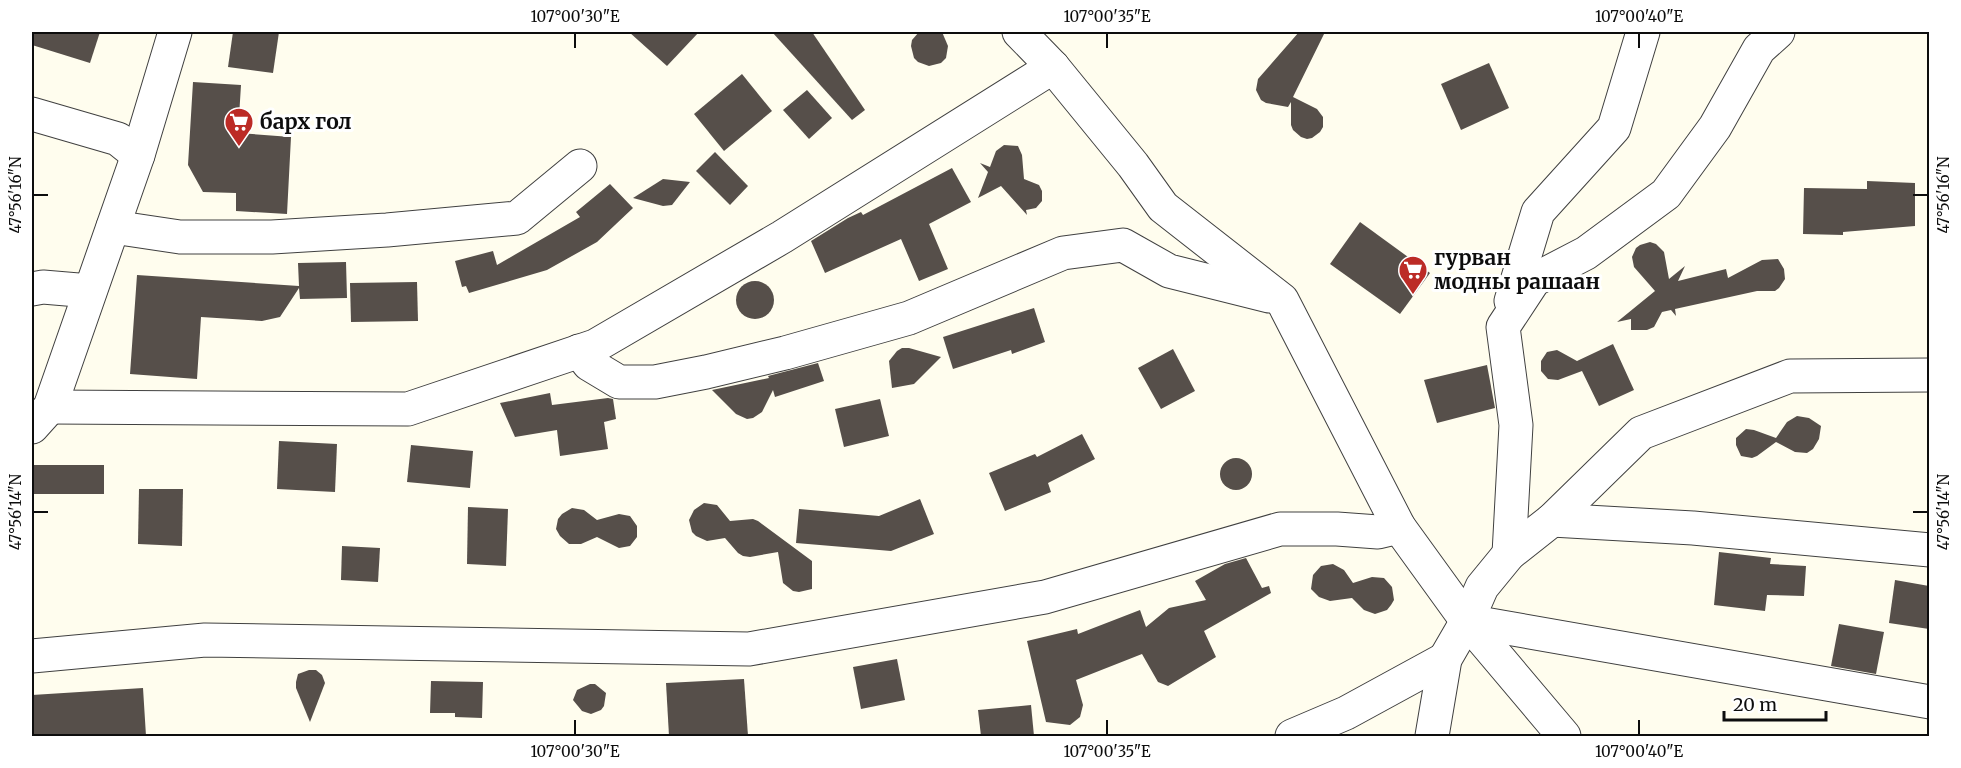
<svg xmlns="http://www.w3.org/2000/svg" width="1961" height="768" font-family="Merriweather,serif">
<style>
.building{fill:#564f4a}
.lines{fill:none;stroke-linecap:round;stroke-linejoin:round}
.minor-casing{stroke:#404040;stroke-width:35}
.minor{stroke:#fff;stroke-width:33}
.ticks{fill:none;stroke:#0d0d0d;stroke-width:2}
.labels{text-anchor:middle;stroke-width:6;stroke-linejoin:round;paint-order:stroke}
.poi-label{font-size:21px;font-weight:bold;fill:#0d0d0d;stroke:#fff;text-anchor:start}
.neatline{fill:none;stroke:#0d0d0d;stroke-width:2}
.ticks-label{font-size:15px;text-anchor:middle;fill:#0d0d0d}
</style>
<rect width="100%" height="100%" fill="#fffdee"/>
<g class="building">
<path d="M32 32H100L90 63 32 45Z"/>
<path d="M233 32H279L273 73 228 67Z"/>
<path d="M629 32H699L667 66Z"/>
<path d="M772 32H812L865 110 852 120Z"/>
<path d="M919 32H942L948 46 946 58 941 63 929 66 918 62 914 58 911 46 912 40Z"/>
<path d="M1299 32H1325L1293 97 1317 109 1323 117V127L1320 132 1312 138 1307 139 1301 137 1293 130 1291 125V102L1288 107 1266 103 1261 100 1256 90 1258 79Z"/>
<path d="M1489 63 1509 108 1461 130 1441 84Z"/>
<path d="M742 74 772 111 724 151 694 114Z"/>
<path d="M193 82 241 85 238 133 291 137 287 214 236 211V193L203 192 188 165Z"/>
<path d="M807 90 832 118 809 139 783 110Z"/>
<path d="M1004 145 1018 146 1022 155 1024 179 1039 185 1042 191V201L1036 208 1026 210 1027 215 1001 186 978 198 988 172 980 163 990 167 996 151Z"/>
<path d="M715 152 748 186 730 205 696 171Z"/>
<path d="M952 168 971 202 929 224 948 269 919 281 901 239 825 273 811 241 848 218 861 212 863 215Z"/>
<path d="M663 179 690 182 672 205 663 206 633 198Z"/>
<path d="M1867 181 1915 183V226L1843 232V235L1803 234 1804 188 1867 189Z"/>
<path d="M610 184 633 208 597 242 547 270 469 293 466 286 462 287 455 261 493 251 497 265 580 217 576 212Z"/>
<path d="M1360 222 1430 273 1400 314 1330 264Z"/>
<path d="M1650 242 1656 244 1664 252 1669 279 1685 266 1678 281 1726 269 1728 278 1762 260 1778 259 1784 269 1785 279 1779 288 1775 291H1757L1675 309 1676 316 1671 310 1662 312 1654 327 1647 330H1631V319L1617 322 1655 291 1634 267 1632 257 1636 248 1640 245Z"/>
<path d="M346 262 347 298 300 299 299 288 280 317 262 321 201 317 197 379 130 374 137 275 299 286 298 263Z"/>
<circle cx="755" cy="300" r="19"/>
<path d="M417 282 418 321 351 322 350 283Z"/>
<path d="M1034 308 1045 342 1012 354 1011 350 953 369 943 337Z"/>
<path d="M1613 344 1634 390 1599 406 1582 371 1558 380 1548 379 1541 371V361L1547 352 1557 350 1577 361Z"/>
<path d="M902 348H909L941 357 914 384 892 388 889 361 897 351Z"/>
<path d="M1173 349 1195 391 1161 409 1138 368Z"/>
<path d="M818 363 824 381 775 397 773 390 762 412 753 418 747 419 736 414 712 390 769 378 768 376Z"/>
<path d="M1487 365 1495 408 1437 423 1424 380Z"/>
<path d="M550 393 552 405 608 398 613 399 616 419 604 422 608 449 560 456 557 430 515 437 500 403Z"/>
<path d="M880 399 889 436 844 447 835 409Z"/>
<path d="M1797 416 1809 418 1821 426 1819 439 1813 449 1807 453 1795 452 1776 442 1757 456 1752 458 1741 456 1736 445V438L1746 429 1754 430 1776 438 1787 422Z"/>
<path d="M1082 434 1095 459 1048 483 1051 492 1005 511 989 473 1035 454 1037 457Z"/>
<path d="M279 441 337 444 335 492 277 489Z"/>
<path d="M411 445 473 451 470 488 407 482Z"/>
<circle cx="1236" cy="474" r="16"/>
<rect x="32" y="465" width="72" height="29"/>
<path d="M139 489H183L182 546 138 544Z"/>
<path d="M920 499 934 534 891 551 796 543 799 509 879 516Z"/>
<path d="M704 503 717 505 730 521 753 519 758 521 812 561V589L799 592 793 591 783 583 778 552 750 557 743 556 738 553 725 538 707 541 696 536 692 532 689 520 694 510Z"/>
<path d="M468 507 508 509 506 566 467 564Z"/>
<path d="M572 508 584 510 597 520 619 514 630 516 637 526V537L630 546 619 548 597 537 581 544H569L560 536 556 529 558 519 562 514Z"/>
<path d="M342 546 380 548 378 582 341 580Z"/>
<path d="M1719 552 1771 558 1770 564 1806 566 1804 596 1767 595 1765 611 1714 605Z"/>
<path d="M1246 558 1262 588 1269 586 1271 593 1204 631 1216 657 1168 686 1158 682 1142 654 1076 680 1083 705 1080 717 1070 725 1046 722 1027 641 1077 629 1078 634 1140 610 1146 627 1169 608 1206 600 1195 581 1225 564Z"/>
<path d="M1333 564 1344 570 1353 583 1372 577 1384 578 1392 587 1394 600 1391 605 1387 610 1375 614 1364 610 1352 598 1330 601 1319 597 1311 589 1313 575 1321 566Z"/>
<path d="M1895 580 1929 586V629L1889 623Z"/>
<path d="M1839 624 1884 632 1876 674 1831 666Z"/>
<path d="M897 659 905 700 861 709 853 667Z"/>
<path d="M309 670H316L322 675 325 683 310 722 296 688V682L298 674Z"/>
<path d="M744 679 748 736H669L666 683Z"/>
<path d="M431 681 483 682 482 718 455 717V713H430Z"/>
<path d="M590 684H595L606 693 604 706 601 710 591 714 582 711 573 700 577 690Z"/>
<path d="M143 688 146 736H32V695Z"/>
<path d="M1031 705 1034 736H981L978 710Z"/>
</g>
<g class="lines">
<g class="minor-casing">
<g id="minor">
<path d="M1019 32 1053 67 1133 165 1163 207 1282 300 1399 527 1467 621 1564 736"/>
<path d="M32 114 118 139 138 155"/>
<path d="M113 227 180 237H272L387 230 517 218 580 166"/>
<path d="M32 289 43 287 90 291"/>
<path d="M1511 301 1538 212 1614 128 1643 32"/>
<path d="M579 351 589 364 619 382H655L706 372 785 353 909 318 1063 253 1123 245 1169 271 1269 296"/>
<path d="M50 407 408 409 595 346 782 237 1053 67"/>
<path d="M32 427 50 407 138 155 175 32"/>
<path d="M1552 520 1693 528 1930 550"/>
<path d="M1509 554 1516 425 1503 327 1534 280 1586 253 1666 194 1715 127 1759 49 1778 32"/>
<path d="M1467 621 1930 702"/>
<path d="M32 656 205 640 749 649 1045 597 1280 529H1337L1378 532 1399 527"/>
<path d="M1292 736 1346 713 1445 659"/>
<path d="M1432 736 1445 659 1467 621 1482 587 1509 554 1552 520 1641 433 1790 376 1930 375"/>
</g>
</g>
<use href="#minor" class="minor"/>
</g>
<path class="ticks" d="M575 33V48M1107 33V48M1639 33V48M33 195H48M1913 195H1928M33 512H48M1913 512H1928M575 720V735M1107 720V735M1639 720V735"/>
<defs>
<g id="supermarket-pin" transform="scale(1.5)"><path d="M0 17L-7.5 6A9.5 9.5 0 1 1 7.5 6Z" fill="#bc2b26" stroke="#fff"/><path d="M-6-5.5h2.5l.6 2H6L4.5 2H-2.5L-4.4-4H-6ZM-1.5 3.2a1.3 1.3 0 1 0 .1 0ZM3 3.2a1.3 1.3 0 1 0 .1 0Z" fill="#fff"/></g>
</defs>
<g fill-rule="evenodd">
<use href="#supermarket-pin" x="239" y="122"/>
<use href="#supermarket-pin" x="1413" y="270"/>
</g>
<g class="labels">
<g class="poi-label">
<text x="260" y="129">барх гол</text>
<text x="1434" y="265">гурван<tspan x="1434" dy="24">модны рашаан</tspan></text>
</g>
</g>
<rect width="1961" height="768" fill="none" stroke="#ffffff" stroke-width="66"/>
<path d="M1724 711v9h102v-9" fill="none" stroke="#0d0d0d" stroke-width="3"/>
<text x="1733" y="711" font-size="18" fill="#0d0d0d" stroke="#ffffff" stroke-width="4.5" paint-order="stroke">20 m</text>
<rect x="33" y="33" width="1895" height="702" class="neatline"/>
<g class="ticks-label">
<text x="575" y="22">107°00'30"E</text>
<text x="1107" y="22">107°00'35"E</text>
<text x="1639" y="22">107°00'40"E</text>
<text transform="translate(16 195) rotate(-90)" y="5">47°56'16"N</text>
<text transform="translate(1944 195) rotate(-90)" y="5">47°56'16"N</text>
<text transform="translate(16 512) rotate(-90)" y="5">47°56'14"N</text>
<text transform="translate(1944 512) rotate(-90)" y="5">47°56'14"N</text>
<text x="575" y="757">107°00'30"E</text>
<text x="1107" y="757">107°00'35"E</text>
<text x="1639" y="757">107°00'40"E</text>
</g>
</svg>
